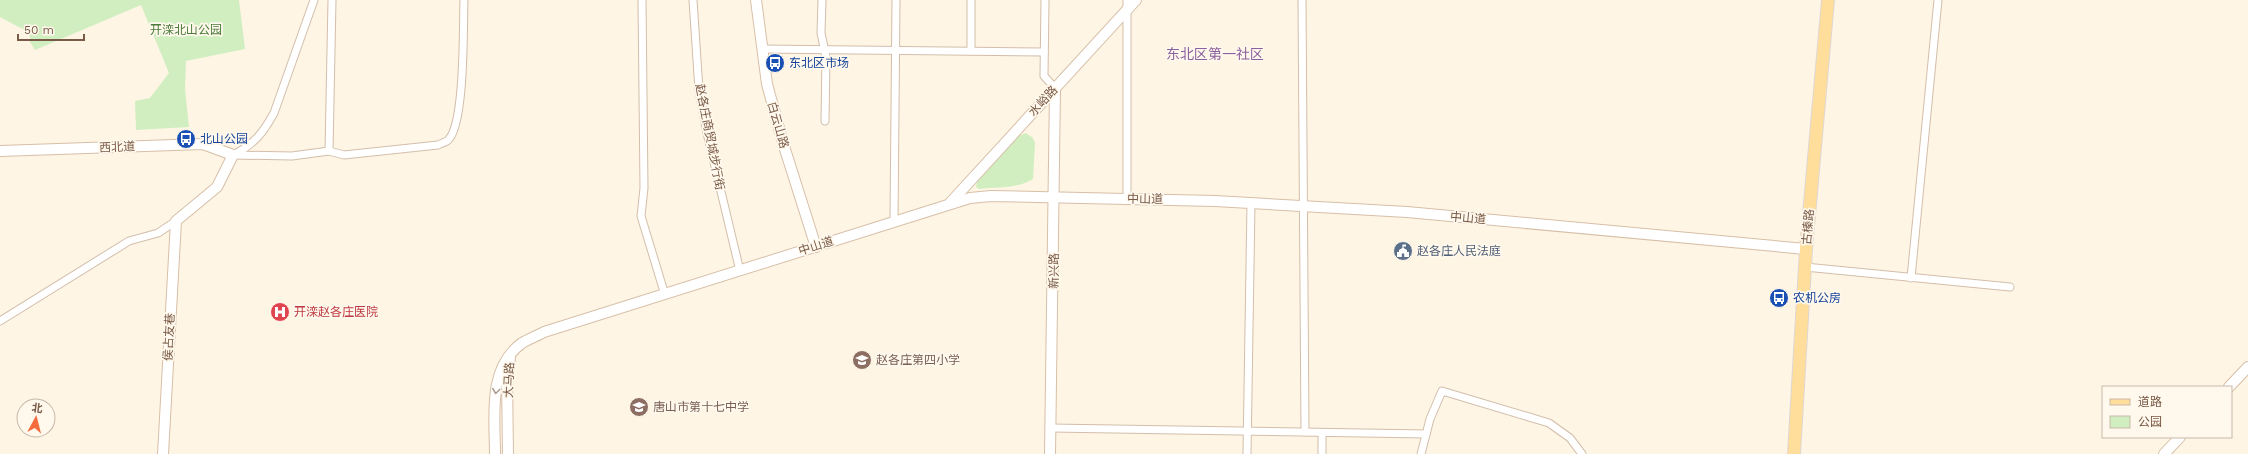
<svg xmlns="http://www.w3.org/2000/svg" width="2248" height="454" font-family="'Work Sans','Noto Sans SC',sans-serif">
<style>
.green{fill:#d1eec0}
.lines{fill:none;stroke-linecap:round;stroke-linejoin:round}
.street-casing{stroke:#d3beab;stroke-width:9}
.secondary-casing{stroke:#d7bfa8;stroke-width:12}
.primary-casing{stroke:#dfd7d3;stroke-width:14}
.street{stroke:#fff;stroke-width:7}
.secondary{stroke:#fff;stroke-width:10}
.primary{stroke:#ffdd9a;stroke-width:12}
.oneway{stroke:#af9c90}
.labels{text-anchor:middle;stroke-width:3.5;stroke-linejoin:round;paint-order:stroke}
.park-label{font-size:12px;fill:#4c7a3b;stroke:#fff8ec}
.transit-label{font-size:12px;fill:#164399;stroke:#fff8ec;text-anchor:start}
.street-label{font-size:12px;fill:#795a46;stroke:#fff8ec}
.service-label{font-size:12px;fill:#4e5e75;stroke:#fff8ec;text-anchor:start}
.health-label{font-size:12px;fill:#be3a42;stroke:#fff8ec;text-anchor:start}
.education-label{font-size:12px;fill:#785e54;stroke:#fff8ec;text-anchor:start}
.quarter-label{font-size:14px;fill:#8b619e;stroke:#fff8ec}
</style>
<rect width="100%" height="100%" fill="#fef5e4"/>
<g class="green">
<path d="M0 0H239L245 49 186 61 185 89 189 127 136 130 135 101 150 98 169 73 141 5 35 50 30 42V33L0 17Z"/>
<path d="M1026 133 1033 138 1035 143 1033 179C1017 189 997 187 979 189L976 187 977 181 1016 137Z"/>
</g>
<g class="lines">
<g class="street-casing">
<g id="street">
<path d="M642 0 644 188 641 216 665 295"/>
<path d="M693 0 699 90 707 133 740 271"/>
<path d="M822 0 821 33 826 57 825 121"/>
<path d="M1045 0 1044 76 1055 88"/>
<path d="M1127 0V199"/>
<path d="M1302 0 1305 432"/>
<path d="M762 49 1044 52"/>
<path d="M971 51V0"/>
<path d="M329 151 332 0"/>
<path d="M235 154C255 143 263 133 274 113L314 0"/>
<path d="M233 155 292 156 329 151 344 155 438 145C442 143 447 142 449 139 465 121 463 27 464 0"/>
<path d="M894 220 896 0"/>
<path d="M1805 267 2010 287"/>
<path d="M1911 278 1938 0"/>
<path d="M0 321 129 241 158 233 176 221"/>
<path d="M1051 428 1426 434"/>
<path d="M1247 454 1251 203"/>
<path d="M1322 454V433"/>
<path d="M1421 454 1430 419 1442 391 1549 423 1570 438 1582 454"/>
</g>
</g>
<g class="secondary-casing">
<g id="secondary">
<path d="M756 0 767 84 783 143 816 247"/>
<path d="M0 151 203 144 233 155 217 187 176 221 163 454"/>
<path d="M950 203 1136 0"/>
<path d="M2229 387 2248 367"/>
<path d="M495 454C495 418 487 368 522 343 528 339 537 336 544 332L970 198 991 196 1215 201 1407 212 1806 249"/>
<path d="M508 454 507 377 510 358"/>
<path d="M1050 454 1055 88"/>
<path d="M2164 454 2180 437"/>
</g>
</g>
<g class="primary-casing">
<path id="primary" d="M1794 454 1806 249 1828 0"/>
</g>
<use href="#street" class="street"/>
<use href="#secondary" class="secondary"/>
<use href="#primary" class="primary"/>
</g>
<defs><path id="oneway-chevron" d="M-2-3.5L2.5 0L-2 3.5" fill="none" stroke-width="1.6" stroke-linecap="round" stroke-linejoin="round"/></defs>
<use class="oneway" href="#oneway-chevron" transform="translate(496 391) rotate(97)"/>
<defs>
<g id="bus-disc" transform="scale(1)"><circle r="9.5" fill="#1a4fb4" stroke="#fff8ec"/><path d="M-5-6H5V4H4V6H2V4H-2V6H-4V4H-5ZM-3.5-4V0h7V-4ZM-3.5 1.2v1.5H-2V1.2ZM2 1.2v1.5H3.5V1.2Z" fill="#fff"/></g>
<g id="civic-disc" transform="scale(1)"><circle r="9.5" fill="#5c6f8a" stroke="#fff8ec"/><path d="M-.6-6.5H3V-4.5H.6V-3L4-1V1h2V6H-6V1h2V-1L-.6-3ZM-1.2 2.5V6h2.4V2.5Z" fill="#fff"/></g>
<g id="hospital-disc" transform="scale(1)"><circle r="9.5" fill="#e0444e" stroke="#fff8ec"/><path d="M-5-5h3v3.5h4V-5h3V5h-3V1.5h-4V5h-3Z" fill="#fff"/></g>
<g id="school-disc" transform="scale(1)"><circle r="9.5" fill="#8d6e63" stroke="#fff8ec"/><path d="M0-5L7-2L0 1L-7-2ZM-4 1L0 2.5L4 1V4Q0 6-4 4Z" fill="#fff"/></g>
</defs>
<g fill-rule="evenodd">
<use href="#bus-disc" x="775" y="63"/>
<use href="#bus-disc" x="186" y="139"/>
<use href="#civic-disc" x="1403" y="251"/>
<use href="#bus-disc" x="1779" y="298"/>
<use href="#hospital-disc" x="280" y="312"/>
<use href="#school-disc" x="862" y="360"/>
<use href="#school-disc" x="639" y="407"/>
</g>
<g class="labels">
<g class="park-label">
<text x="186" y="34">开滦北山公园</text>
</g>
<g class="transit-label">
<text x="789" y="67">东北区市场</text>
<text x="200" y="143">北山公园</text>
<text x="1793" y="302">农机公房</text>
</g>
<g class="street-label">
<text transform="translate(1043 101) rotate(-47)" y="4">水峪路</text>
<text transform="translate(778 125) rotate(74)" y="4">白云山路</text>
<text transform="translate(710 137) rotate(79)" y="4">赵各庄商贸城步行街</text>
<text transform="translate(117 147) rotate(-2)" y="4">西北道</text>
<text transform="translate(1145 199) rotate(1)" y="4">中山道</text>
<text transform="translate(1468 218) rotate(5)" y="4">中山道</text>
<text transform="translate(1808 227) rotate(-85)" y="4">古榛路</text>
<text transform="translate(816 246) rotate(-18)" y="4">中山道</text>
<text transform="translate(1054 271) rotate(-89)" y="4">新兴路</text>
<text transform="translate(169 337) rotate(-87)" y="4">侯占友巷</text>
<text transform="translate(509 380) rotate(-88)" y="4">大马路</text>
</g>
<g class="service-label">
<text x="1417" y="255">赵各庄人民法庭</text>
</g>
<g class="health-label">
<text x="294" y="316">开滦赵各庄医院</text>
</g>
<g class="education-label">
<text x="876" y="364">赵各庄第四小学</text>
<text x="653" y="411">唐山市第十七中学</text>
</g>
<g class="quarter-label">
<text x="1215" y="59">东北区第一社区</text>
</g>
</g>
<rect x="2102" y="386" width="130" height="52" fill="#fff8ec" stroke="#c9b9aa"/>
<rect x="2110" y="399" width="20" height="6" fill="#ffdd9a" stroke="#c9b9aa"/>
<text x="2138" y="406" font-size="12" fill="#795a46">道路</text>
<rect x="2110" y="416" width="20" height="12" fill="#d1eec0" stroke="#c9b9aa"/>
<text x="2138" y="426" font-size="12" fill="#795a46">公园</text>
<g transform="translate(36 418) rotate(7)"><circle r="19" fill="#fff8ec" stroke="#c9b9aa"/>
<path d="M0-3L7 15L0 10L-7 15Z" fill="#f46c3d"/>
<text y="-6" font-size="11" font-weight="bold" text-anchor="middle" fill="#795a46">北</text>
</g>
<path d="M18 34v6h66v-6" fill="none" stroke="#795a46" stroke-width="2"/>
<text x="24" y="34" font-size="12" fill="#795a46" stroke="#fff8ec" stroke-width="3" paint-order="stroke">50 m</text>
</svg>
